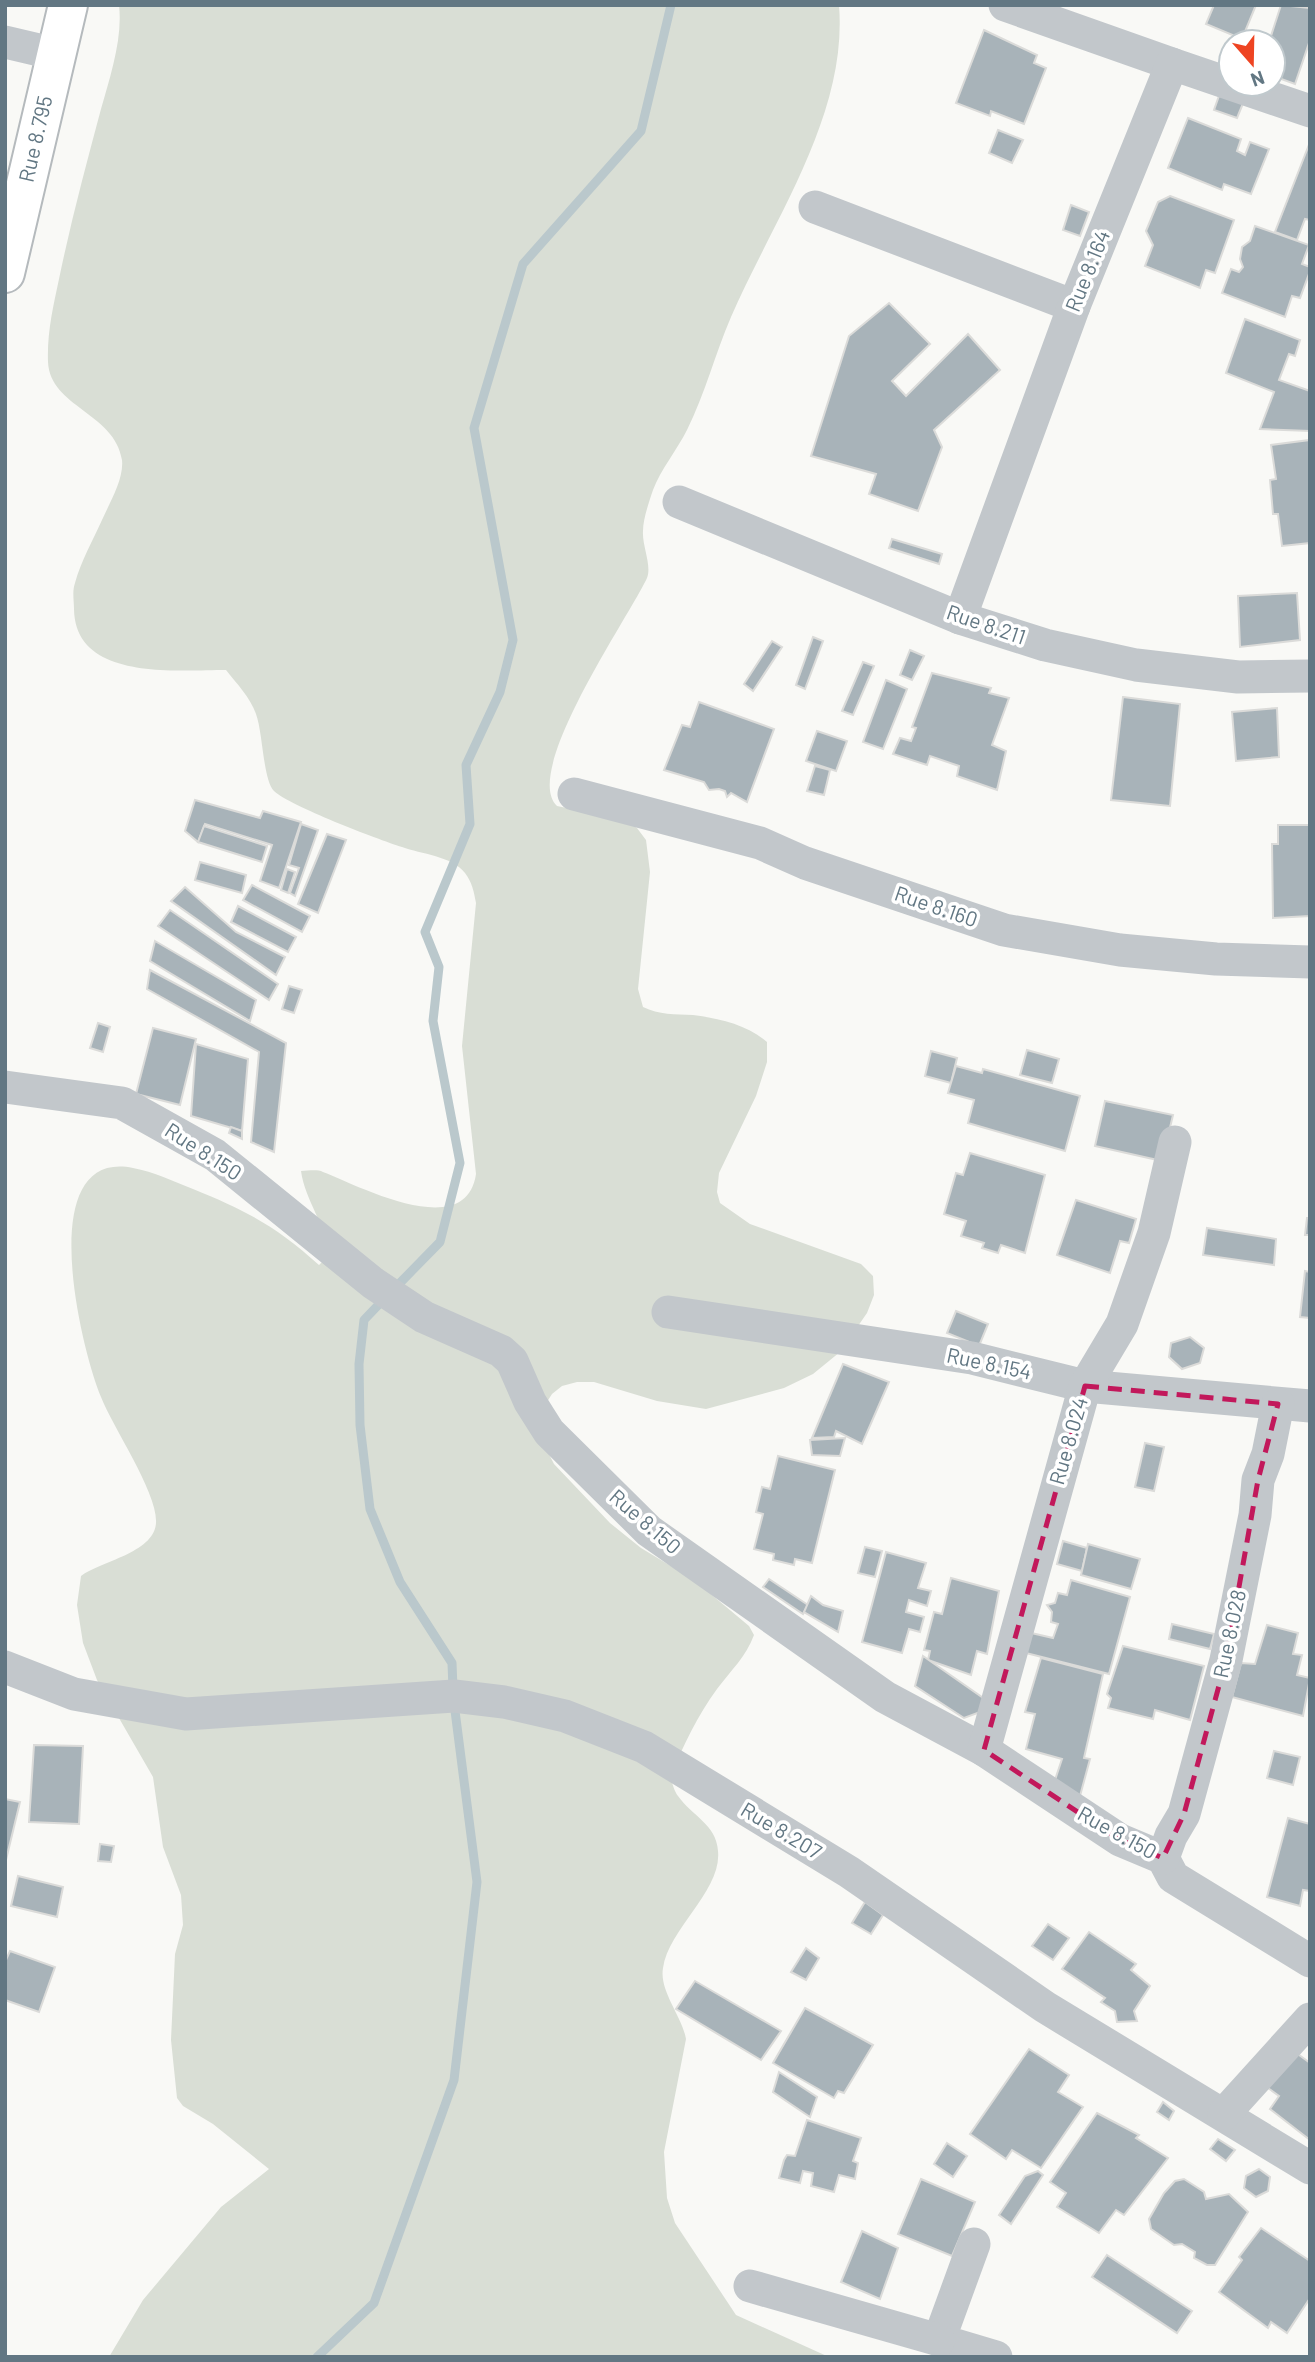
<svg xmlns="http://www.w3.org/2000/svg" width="1315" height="2362" font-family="Barlow,sans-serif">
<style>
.green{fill:#d9ded5}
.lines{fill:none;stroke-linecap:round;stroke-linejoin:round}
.stream{stroke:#bac8cc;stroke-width:9}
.building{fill:#a8b3b9;stroke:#dbdbd9;stroke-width:2}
.highway-casing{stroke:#b5babd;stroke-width:42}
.street{stroke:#c2c7cb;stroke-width:33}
.highway{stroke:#fff;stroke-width:38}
.marked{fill:none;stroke:#c2185b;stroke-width:5;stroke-dasharray:14 9;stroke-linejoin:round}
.labels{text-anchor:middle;stroke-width:7;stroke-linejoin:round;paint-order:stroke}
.street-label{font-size:21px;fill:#627783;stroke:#fff}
</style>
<rect width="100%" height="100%" fill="#f9f9f6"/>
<path class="green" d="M119 5H839C848 115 773 220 731 317 715 354 705 394 687 430 677 450 661 469 653 490 649 502 643 519 643 531 642 546 652 565 647 578 629 617 521 772 557 806L625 820 637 828 646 840 650 872 638 989 643 1007C659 1015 675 1014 693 1015 718 1018 748 1025 767 1042V1062L756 1096 719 1173 717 1192 720 1203 750 1224 861 1264 873 1276 874 1295 867 1313 840 1352 813 1374 784 1388 706 1409 657 1401 594 1382H577L562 1386 552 1394 538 1416 536 1429 554 1464 610 1523 641 1548 694 1580 749 1626 754 1635C746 1657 731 1670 717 1689 697 1716 684 1745 670 1776 672 1782 674 1791 678 1796 692 1816 716 1824 718 1851 722 1891 669 1928 663 1968 659 1991 682 2016 686 2039L664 2152 667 2198 675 2223 736 2315 829 2357H109L143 2300 221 2207 269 2169 213 2124 183 2106 177 2098 171 2040 175 1954 183 1925 181 1895 163 1847 153 1777 97 1680 83 1643 77 1605 81 1576C101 1561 154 1553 156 1523 158 1493 113 1428 101 1397 81 1349 32 1148 133 1168 154 1172 173 1181 193 1189 245 1210 276 1226 319 1265L328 1256C327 1225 305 1201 301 1171 308 1171 317 1169 323 1172 359 1186 466 1243 476 1174L462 1046 476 903C474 892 472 882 465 873 452 856 421 854 402 847 377 839 290 806 274 791 263 780 263 733 256 714 250 697 237 684 226 670 176 670 75 681 74 609 74 601 72 591 75 583 81 561 93 540 102 520 110 502 124 479 122 460 115 413 50 407 48 362 47 333 53 307 59 279 71 221 86 165 101 109 110 77 123 38 119 5Z"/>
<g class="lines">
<g class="stream">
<path d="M394 1289 440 1242 460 1163 433 1021 439 967 425 932 470 824 466 765 500 692 513 640 474 428 523 264 641 131 671 5"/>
<path d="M384 1299 364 1320 359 1364 360 1425 370 1509 400 1582 452 1663 453 1689"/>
<path d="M317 2357 374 2303 454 2080 477 1882 454 1703"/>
</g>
</g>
<g class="building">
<path d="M1214 5H1256L1242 39 1206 24Z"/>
<path d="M1281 5 1310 8V40L1295 84 1273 76V42H1269Z"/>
<path d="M984 30 1037 55 1034 63 1046 68 1024 124 991 111 990 116 956 103Z"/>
<path d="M1220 93 1244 101 1237 118 1214 110Z"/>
<path d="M1188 118 1241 139 1237 151 1245 155 1250 142 1269 149 1251 194 1224 184 1222 190 1168 168Z"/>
<path d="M998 130 1023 140 1012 163 989 153Z"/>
<path d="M1310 142V220L1305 219 1297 240 1275 232Z"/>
<path d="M1170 196 1234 220 1215 273 1206 270 1200 288 1145 266 1153 245 1146 231 1158 202Z"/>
<path d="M1071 205 1089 212 1080 236 1063 230Z"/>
<path d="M1255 226 1309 245 1302 264 1310 267V271L1300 298 1292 296 1285 317 1222 293 1231 269 1239 272 1243 267 1240 259 1242 247 1250 241Z"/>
<path d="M889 303 930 344 892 381 906 396 968 334 1000 370 934 430 942 447 918 511 869 494 876 474 811 456 849 336Z"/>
<path d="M1245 319 1300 340 1295 356 1289 354 1279 380 1310 391V431L1260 429 1274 392 1226 373Z"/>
<path d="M1310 440V543L1282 546 1278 514H1273L1270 480 1276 479 1271 445Z"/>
<path d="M892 539 942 554 939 564 889 548Z"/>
<path d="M1297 593 1300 640 1240 647 1238 596Z"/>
<path d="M813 637 823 641 805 689 796 685Z"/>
<path d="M772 641 782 647 753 691 744 684Z"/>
<path d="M910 650 924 656 912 680 900 675Z"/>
<path d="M863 662 874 666 853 715 842 711Z"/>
<path d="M932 673 991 688 989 693 1009 698 992 745 1006 751 997 790 957 776 959 766 930 756 927 765 893 754 900 738 911 741 916 728 912 727Z"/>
<path d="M886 680 907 689 883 749 863 742Z"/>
<path d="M1123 697 1180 704 1170 806 1111 800Z"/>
<path d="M699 702 774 729 747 802 731 793 727 797 725 791 719 789 709 790 704 782 664 770 682 725 690 727Z"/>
<path d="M1277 708 1279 757 1236 761 1232 712Z"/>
<path d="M817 731 847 741 836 771 806 761Z"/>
<path d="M815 766 830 770 824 795 807 791Z"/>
<path d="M195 800 260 818 263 811 301 822 279 888 260 881 272 845 205 824 198 842 185 831Z"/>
<path d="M301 824 318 830 295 896 290 893 299 868 289 865Z"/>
<path d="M1278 825H1310V916L1273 918 1272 844H1278Z"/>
<path d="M204 826 267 846 262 862 198 842Z"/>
<path d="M327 834 346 840 318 913 298 904Z"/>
<path d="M200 862 246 875 242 893 195 880Z"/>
<path d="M287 869 295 872 288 893 281 890Z"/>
<path d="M252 885 310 916 302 932 243 900Z"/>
<path d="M185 887 236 932 285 957 276 975 171 901Z"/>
<path d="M238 906 296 937 288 952 231 922Z"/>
<path d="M170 910 278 984 269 1000 158 926Z"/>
<path d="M155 941 256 1000 250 1021 150 961Z"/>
<path d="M150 970 286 1043 274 1152 251 1142 259 1052 147 989Z"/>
<path d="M289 986 302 990 294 1013 282 1009Z"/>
<path d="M98 1023 110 1027 103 1052 90 1048Z"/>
<path d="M153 1028 196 1039 180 1105 136 1094Z"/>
<path d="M196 1044 248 1059 242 1131 191 1116Z"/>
<path d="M1027 1050 1059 1059 1052 1083 1020 1075Z"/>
<path d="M931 1051 957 1058 951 1083 925 1076Z"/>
<path d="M956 1066 982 1073 983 1069 1080 1096 1065 1151 968 1123 974 1100 948 1093Z"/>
<path d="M1105 1101 1173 1115 1162 1161 1095 1146Z"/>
<path d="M231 1127 242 1131V1139L229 1133Z"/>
<path d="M970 1153 1045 1175 1025 1253 1001 1245 998 1253 982 1248 984 1243 961 1236 966 1221 944 1214 956 1173 963 1175Z"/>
<path d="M1076 1200 1136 1219 1129 1243 1120 1241 1110 1273 1057 1255Z"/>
<path d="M1307 1218H1310V1235H1305Z"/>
<path d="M1207 1228 1276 1239 1274 1265 1203 1255Z"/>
<path d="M1305 1271 1310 1272V1318L1300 1317Z"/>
<path d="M956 1311 988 1324 979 1346 947 1333Z"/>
<path d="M1190 1337 1204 1348 1200 1363 1182 1369 1169 1357 1171 1343Z"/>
<path d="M843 1364 889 1382 862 1444 836 1431 834 1437 812 1438Z"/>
<path d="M845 1438 840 1456 812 1455 810 1440Z"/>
<path d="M1145 1443 1164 1447 1154 1491 1135 1487Z"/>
<path d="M778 1456 835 1470 812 1563 795 1559 794 1565 773 1560 774 1554 754 1549 763 1514 756 1512 762 1487 770 1489Z"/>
<path d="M1063 1541 1087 1548 1082 1571 1057 1564Z"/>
<path d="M1088 1544 1140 1559 1131 1589 1081 1575Z"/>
<path d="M865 1547 882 1551 875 1577 858 1573Z"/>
<path d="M886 1552 926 1563 918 1588 931 1591 927 1606 909 1600 906 1612 924 1617 920 1632 909 1629 902 1653 862 1642Z"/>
<path d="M951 1578 999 1591 987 1654 977 1651 971 1675 928 1660 930 1651 924 1650 934 1612 942 1614Z"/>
<path d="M769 1579 808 1605 803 1614 763 1587Z"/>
<path d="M1071 1580 1130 1597 1109 1674 1022 1652 1027 1632 1053 1638 1058 1624 1051 1622 1052 1612 1047 1605 1055 1603 1058 1593 1067 1595Z"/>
<path d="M811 1596 823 1605 843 1611 838 1632 804 1612Z"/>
<path d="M1172 1624 1214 1634 1210 1649 1169 1639Z"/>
<path d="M1267 1625 1298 1633 1293 1654 1302 1655 1297 1675 1310 1678 1303 1716 1232 1697 1241 1663 1255 1664Z"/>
<path d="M1123 1646 1204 1666 1190 1720 1155 1710 1153 1719 1108 1708 1111 1698 1107 1694Z"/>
<path d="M923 1656 986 1700 983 1711 964 1718 915 1686Z"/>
<path d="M1041 1658 1103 1674 1084 1758 1090 1759 1080 1796 1055 1780 1062 1759 1026 1749 1035 1714 1025 1712Z"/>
<path d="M34 1745 83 1746 79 1824 29 1822Z"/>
<path d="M1274 1751 1300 1757 1293 1785 1267 1778Z"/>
<path d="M5 1799 20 1802 5 1864Z"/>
<path d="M1288 1818 1310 1824V1891L1303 1890 1300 1906 1267 1897Z"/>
<path d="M100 1844 114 1846 111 1862 98 1861Z"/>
<path d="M18 1876 63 1887 57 1917 11 1906Z"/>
<path d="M865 1902 883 1915 871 1934 852 1923Z"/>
<path d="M1048 1924 1069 1938 1053 1960 1032 1946Z"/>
<path d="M1089 1932 1136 1964 1131 1970 1150 1986 1134 2011 1137 2021 1117 2022 1115 2011 1101 2002 1105 1998 1062 1969Z"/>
<path d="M806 1948 819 1958 806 1980 791 1972Z"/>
<path d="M10 1951 55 1967 39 2012 5 2000V1962Z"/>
<path d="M695 1981 781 2031 761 2060 676 2009Z"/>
<path d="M805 2008 873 2045 844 2093 838 2091 834 2098 773 2063Z"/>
<path d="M1029 2049 1069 2075 1058 2092 1083 2107 1041 2168 1012 2150 1006 2159 970 2134Z"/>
<path d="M1291 2049 1310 2063V2140L1270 2109 1279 2096 1264 2085Z"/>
<path d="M779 2072 817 2097 810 2117 773 2092Z"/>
<path d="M1163 2102 1174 2111 1169 2120 1157 2112Z"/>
<path d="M1097 2113 1139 2135 1136 2138 1168 2158 1124 2215 1116 2210 1099 2233 1057 2207 1066 2193 1050 2182Z"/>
<path d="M807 2120 861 2138 853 2161 858 2163 855 2179 839 2175 834 2192 811 2186 813 2173 803 2171 800 2183 779 2178 784 2160 787 2155 795 2156Z"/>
<path d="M1218 2139 1235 2150 1226 2161 1210 2149Z"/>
<path d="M947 2143 967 2156 953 2177 934 2164Z"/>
<path d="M1259 2169 1270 2177 1268 2191 1256 2197 1244 2188 1246 2176Z"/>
<path d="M1038 2171 1043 2175 1011 2224 999 2215 1025 2176Z"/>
<path d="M921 2179 975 2202 952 2256 898 2234Z"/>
<path d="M1184 2179 1204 2192 1206 2199 1229 2194 1248 2212 1215 2265H1207L1194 2258 1195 2252 1182 2244 1174 2245 1151 2229 1149 2219 1164 2193 1175 2181Z"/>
<path d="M1261 2228 1310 2261V2298L1287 2333 1271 2322 1268 2328 1219 2292 1242 2260 1239 2257Z"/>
<path d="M862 2231 898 2248 880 2299 841 2282Z"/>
<path d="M1107 2255 1192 2311 1177 2333 1092 2277Z"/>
</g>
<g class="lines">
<g class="highway-casing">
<path id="highway" d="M5 273 68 5"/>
</g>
<g class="street">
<path d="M1005 5 1172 64"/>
<path d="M5 42 56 54"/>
<path d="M815 207 1074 306"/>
<path d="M679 502 960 618 1045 645 1136 665 1238 677 1310 676"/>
<path d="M960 618 1074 306 1172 64 1310 111"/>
<path d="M574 794 760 843 805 863 1004 930 1120 950 1216 959 1310 962"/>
<path d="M5 1087 122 1103 215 1155 373 1283 424 1317 501 1351 512 1361 530 1402 549 1432 649 1531 885 1697 984 1750 1120 1840 1163 1858 1173 1877 1310 1961"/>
<path d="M668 1312 972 1358 1085 1386 1310 1406"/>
<path d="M5 1667 74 1694 186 1714 454 1696 504 1702 565 1716 644 1747 849 1872 1045 2007 1310 2168"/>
<path d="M984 1750 1085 1386 1122 1324 1154 1233 1175 1142"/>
<path d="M1163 1858 1171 1836 1184 1814 1226 1660 1255 1515 1258 1480 1268 1454 1278 1404"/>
<path d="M1224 2114 1310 2019"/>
<path d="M974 2244 939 2340 996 2357"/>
<path d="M750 2286 939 2340"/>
</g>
<use href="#highway" class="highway"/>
</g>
<path class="marked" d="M1085 1386 1278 1404 1258 1480 1226 1660 1184 1814 1163 1858 1120 1840 984 1750Z"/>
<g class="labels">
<g class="street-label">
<text transform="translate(36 139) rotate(-77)" y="7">Rue 8.795</text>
<text transform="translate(1088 271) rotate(-68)" y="7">Rue 8.164</text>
<text transform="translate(986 625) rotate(19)" y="7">Rue 8.211</text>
<text transform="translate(936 907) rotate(19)" y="7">Rue 8.160</text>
<text transform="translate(203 1152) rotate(33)" y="7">Rue 8.150</text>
<text transform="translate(989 1364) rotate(12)" y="7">Rue 8.154</text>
<text transform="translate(1069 1441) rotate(-74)" y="7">Rue 8.024</text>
<text transform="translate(645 1522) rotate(41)" y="7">Rue 8.150</text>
<text transform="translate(1230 1634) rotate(-78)" y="7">Rue 8.028</text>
<text transform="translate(781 1831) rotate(31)" y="7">Rue 8.207</text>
<text transform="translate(1117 1833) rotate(29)" y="7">Rue 8.150</text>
</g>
</g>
<rect width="1315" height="2362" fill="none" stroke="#627783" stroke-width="14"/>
<g transform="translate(1252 63) rotate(160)"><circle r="33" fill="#ffffff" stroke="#c0c9cd" stroke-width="2"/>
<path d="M0-5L12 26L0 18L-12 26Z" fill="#ee4422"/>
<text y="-10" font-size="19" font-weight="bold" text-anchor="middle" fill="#627783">N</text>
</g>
</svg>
